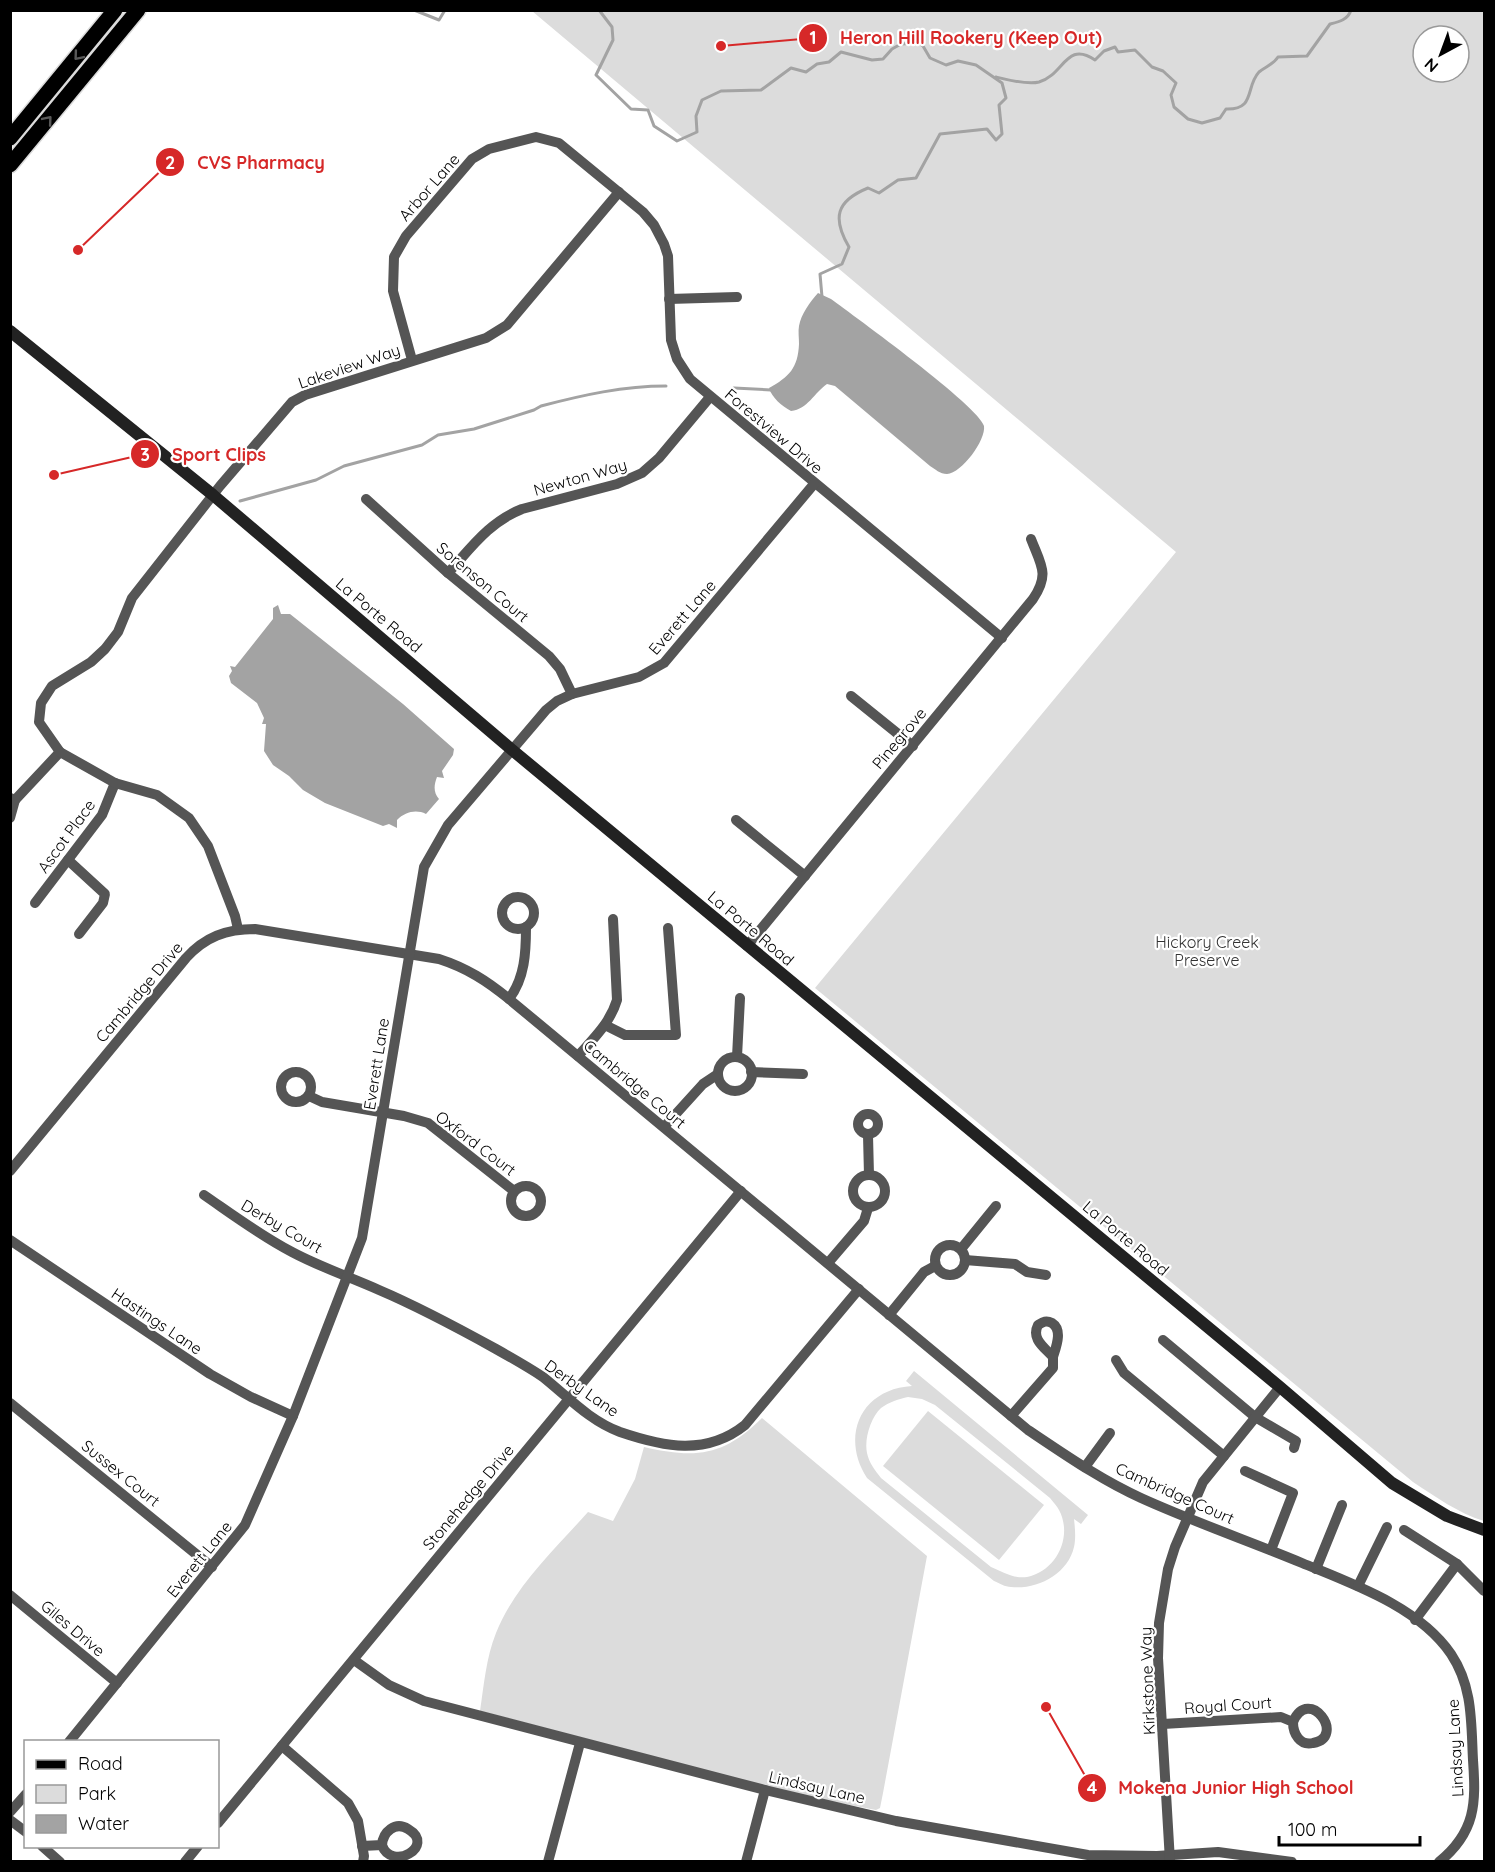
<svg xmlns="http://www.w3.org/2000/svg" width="1495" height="1872" font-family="Quicksand,sans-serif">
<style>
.green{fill:#dcdcdc;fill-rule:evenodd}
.water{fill:#a3a3a3}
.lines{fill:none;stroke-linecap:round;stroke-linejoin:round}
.stream{stroke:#a3a3a3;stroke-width:3}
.primary-casing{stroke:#dbdbdb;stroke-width:18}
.street{stroke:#555;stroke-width:10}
.secondary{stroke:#222;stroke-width:12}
.primary{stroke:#000;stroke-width:15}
.oneway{stroke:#595959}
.labels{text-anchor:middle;stroke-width:4.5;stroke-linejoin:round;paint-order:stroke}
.street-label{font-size:16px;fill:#000;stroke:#fff}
.park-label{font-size:16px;fill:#333;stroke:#fff}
.leader{fill:none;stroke:#d62828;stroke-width:2}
.callout-dot{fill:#d62828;stroke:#fff;stroke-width:2}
.mark-label{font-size:18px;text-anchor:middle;font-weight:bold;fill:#fff}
.callout-label{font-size:18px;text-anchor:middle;font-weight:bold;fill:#d62828;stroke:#fff;stroke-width:4.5;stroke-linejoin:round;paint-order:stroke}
</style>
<rect width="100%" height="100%" fill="#fff"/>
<g class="green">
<path d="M532 11H1484V1521C1458 1513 1436 1497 1413 1482L815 988 1176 552ZM1423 36H1459V72H1423Z"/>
<path d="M914 1371 1088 1515 1081 1524 1074 1519C1075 1528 1076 1538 1074 1547 1068 1574 1037 1590 1011 1587 1005 1587 999 1583 994 1581L867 1478C840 1436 861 1389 912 1386L906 1381ZM908 1397 922 1399 935 1405 1050 1498C1053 1502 1057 1506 1059 1510 1073 1536 1057 1571 1027 1577 1014 1579 1003 1572 991 1567L881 1478C875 1470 869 1463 867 1453 864 1439 871 1417 881 1408 889 1402 899 1399 908 1397Z"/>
<path d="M928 1411 1044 1505 999 1560 883 1466Z"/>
<path d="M762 1418 927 1556 883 1793 880 1808 876 1810 808 1797 480 1711C484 1685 486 1658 496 1633 514 1587 555 1549 588 1512L613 1521 635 1479 644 1447C696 1459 724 1456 762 1418Z"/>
</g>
<g class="water">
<path d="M818 293 831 299C854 316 980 407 984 426 986 440 962 473 947 474 940 474 935 469 930 466L835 386 827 384C814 393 808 409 791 411 782 406 772 398 769 388 789 377 798 368 799 344 799 338 798 331 799 326 801 314 810 302 818 293Z"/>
<path d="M278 605 281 614H290L403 704 454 749 453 755 442 771 444 778 437 777C434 785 433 792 439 799L426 814C416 809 405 812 397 820V828L389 824 383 826 325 803 303 790 289 776 273 765 264 751 266 724H262L264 718 257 703 231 683 229 676 232 671 230 666 235 667 273 619V608Z"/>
</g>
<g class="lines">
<g class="stream">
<path d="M414 10 439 20 445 10"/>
<path d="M599 10 612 27 613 40 596 75 631 109 648 110 654 126 677 141 697 132 696 116 702 100 721 91 761 90 791 68 806 72 817 64 829 62 841 52 872 60 883 59 892 49 901 44 919 43 923 46 930 58 946 65 958 61 976 65 1002 83 1006 98 999 105 1002 134 996 140 987 129 940 134 916 178 898 180 879 193 868 188C836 201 832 218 849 247L842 264 820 274 822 297"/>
<path d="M996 77C1008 80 1027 85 1039 82 1064 75 1066 40 1095 60L1104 51 1115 47 1118 52 1135 50 1152 67 1163 71 1176 83 1171 95 1174 107 1188 119 1202 123 1220 118 1226 109C1256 110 1245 87 1259 72 1266 66 1273 65 1278 57L1307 56 1330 24C1338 22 1348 20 1351 10"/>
<path d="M734 388 771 390"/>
<path d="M240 501 316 480 344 466 422 445 438 435 474 429 534 410 541 406C583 395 623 386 666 386"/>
</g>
<g class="primary-casing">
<g id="primary">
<path d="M10 138 115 10"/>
<path d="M10 165 138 10"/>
</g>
</g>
<g class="street">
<path d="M669 299 737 297"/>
<path d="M412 360 393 291 394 257 406 236 472 159 489 149 536 137 559 143 643 212 654 225 664 244 668 256 671 340 677 359 690 379 1002 638"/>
<path d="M366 499 448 573 549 656 560 669 572 694"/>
<path d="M448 573C471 548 489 522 522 509L617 484 642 473 659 458 710 397"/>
<path d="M851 696 913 746"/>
<path d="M10 798 15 800 60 752"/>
<path d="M10 818 15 800"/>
<path d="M736 820 805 876"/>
<path d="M68 860 105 894 103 903 79 934"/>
<circle cx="518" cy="913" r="16"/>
<path d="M35 903 102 815 115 783"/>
<path d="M238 929 235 916 208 846 189 818 157 795 115 783 60 752 39 722 41 703 52 686 91 662 105 649 118 632 132 598 220 486 292 402 305 395 486 338 507 325 619 192"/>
<path d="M747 946 1033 599C1050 574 1041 565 1031 539"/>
<path d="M509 999C525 978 526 952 526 927"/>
<path d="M605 1025 625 1035H676L668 928"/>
<path d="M578 1056C594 1038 610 1023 617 1000L613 919"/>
<path d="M737 1057 740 998"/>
<circle cx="735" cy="1074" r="17"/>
<circle cx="296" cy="1087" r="15"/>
<path d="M751 1072 803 1074"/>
<path d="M309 1096 322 1102 404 1116 428 1123 514 1191"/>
<circle cx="868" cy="1124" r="10"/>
<path d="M664 1127 703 1084 718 1074"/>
<path d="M868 1135 869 1175"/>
<path d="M10 1171 186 958C205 937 226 929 255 929L439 959C467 968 487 981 509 999L1028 1430C1064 1454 1101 1480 1141 1498 1194 1522 1249 1541 1302 1563 1353 1584 1419 1607 1451 1654 1473 1687 1471 1722 1473 1760 1476 1803 1476 1832 1439 1862"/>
<circle cx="869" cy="1191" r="16"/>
<circle cx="526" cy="1201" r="15"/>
<path d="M204 1195C233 1215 261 1236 292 1252 320 1267 350 1277 379 1290 419 1307 458 1328 496 1349 512 1358 528 1367 543 1377 568 1397 590 1421 620 1432 664 1447 706 1456 745 1425L859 1289"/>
<path d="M10 1240 210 1374 251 1397 293 1416"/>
<circle cx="950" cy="1260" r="15"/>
<path d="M961 1249 996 1206"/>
<path d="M965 1260 1015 1264 1027 1272 1046 1275"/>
<path d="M828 1263 864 1221 868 1208"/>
<path d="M889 1315 924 1272 935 1266"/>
<path d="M1163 1340 1255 1417 1296 1441 1294 1448"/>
<path d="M1116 1360 1124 1373 1224 1456"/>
<path d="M10 1403 212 1567"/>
<path d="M1011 1416 1053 1368V1357C1044 1347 1031 1339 1038 1325 1043 1322 1046 1320 1052 1323 1063 1330 1056 1347 1053 1357"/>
<path d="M1085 1467 1110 1433"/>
<path d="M1245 1471 1293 1493 1271 1550"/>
<path d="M1404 1530 1457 1564"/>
<path d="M1316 1569 1342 1505"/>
<path d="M1358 1586 1387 1527"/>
<path d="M10 1595 117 1683"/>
<path d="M1415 1620 1457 1564 1484 1591"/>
<path d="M354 1660 389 1685 424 1701 765 1790 896 1821 1088 1855 1157 1856 1218 1852 1292 1862"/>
<path d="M1163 1724 1281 1717 1293 1722C1309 1685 1347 1737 1313 1743 1300 1746 1293 1734 1293 1722"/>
<path d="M69 1742 245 1525 293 1416 362 1238 424 867 448 825 546 710 557 701 572 694 639 677 664 663 814 484"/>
<path d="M282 1746 348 1803 358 1821 364 1856 363 1862"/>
<path d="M10 1812 26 1794"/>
<path d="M10 1820 26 1832"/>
<path d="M218 1823 741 1191"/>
<path d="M42 1846 60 1862"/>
<path d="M362 1846 382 1845C383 1832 395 1821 408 1829 437 1846 391 1872 382 1845"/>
<path d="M1170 1861 1158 1658 1159 1623 1168 1569 1175 1547 1203 1482 1280 1387"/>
<path d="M185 1862 198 1846"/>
<path d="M548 1862 580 1743"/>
<path d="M746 1862 765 1790"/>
</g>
<path class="secondary" d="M10 331 213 495 511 749 1280 1387 1392 1483 1447 1516 1484 1530"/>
<use href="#primary" class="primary"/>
</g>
<defs><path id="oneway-chevron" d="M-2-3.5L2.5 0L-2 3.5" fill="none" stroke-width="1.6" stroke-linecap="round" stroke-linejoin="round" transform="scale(1.5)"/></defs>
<g class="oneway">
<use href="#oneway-chevron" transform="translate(78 56) rotate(130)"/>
<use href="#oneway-chevron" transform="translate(48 120) rotate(-50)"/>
</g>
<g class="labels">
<g class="street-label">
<text transform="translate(429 187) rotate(-49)" y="6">Arbor Lane</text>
<text transform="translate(349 366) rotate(-19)" y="6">Lakeview Way</text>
<text transform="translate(774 431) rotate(40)" y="6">Forestview Drive</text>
<text transform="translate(580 477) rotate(-16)" y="6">Newton Way</text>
<text transform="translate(483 582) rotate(40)" y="6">Sorenson Court</text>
<text transform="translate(379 615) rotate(40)" y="6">La Porte Road</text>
<text transform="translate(682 617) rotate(-49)" y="6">Everett Lane</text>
<text transform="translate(899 738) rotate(-50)" y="6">Pinegrove</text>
<text transform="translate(66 836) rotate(-54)" y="6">Ascot Place</text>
<text transform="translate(751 928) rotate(40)" y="6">La Porte Road</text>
<text transform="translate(139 992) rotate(-50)" y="6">Cambridge Drive</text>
<text transform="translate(376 1064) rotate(-81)" y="6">Everett Lane</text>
<text transform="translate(635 1084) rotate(40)" y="6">Cambridge Court</text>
<text transform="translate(476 1143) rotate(37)" y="6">Oxford Court</text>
<text transform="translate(282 1226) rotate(30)" y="6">Derby Court</text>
<text transform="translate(1126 1238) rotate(40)" y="6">La Porte Road</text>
<text transform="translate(157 1321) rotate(34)" y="6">Hastings Lane</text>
<text transform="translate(582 1388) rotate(35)" y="6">Derby Lane</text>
<text transform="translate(121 1473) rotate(39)" y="6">Sussex Court</text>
<text transform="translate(1175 1493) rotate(24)" y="6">Cambridge Court</text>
<text transform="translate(468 1497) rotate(-50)" y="6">Stonehedge Drive</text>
<text transform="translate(199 1559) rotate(-51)" y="6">Everett Lane</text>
<text transform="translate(73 1628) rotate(40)" y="6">Giles Drive</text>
<text transform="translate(1147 1681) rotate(-92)" y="6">Kirkstone Way</text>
<text transform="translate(1228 1705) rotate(-4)" y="6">Royal Court</text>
<text transform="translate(1455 1748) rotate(-93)" y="6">Lindsay Lane</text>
<text transform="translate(817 1787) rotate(13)" y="6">Lindsay Lane</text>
</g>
<g class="park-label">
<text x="1207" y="948">Hickory Creek<tspan x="1207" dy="18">Preserve</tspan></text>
</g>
</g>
<path class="leader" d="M721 46L813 38M78 250L170 162M54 475L145 454M1046 1707L1092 1788"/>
<g class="callout-dot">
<circle cx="721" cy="46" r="6"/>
<circle cx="78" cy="250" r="6"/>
<circle cx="54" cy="475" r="6"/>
<circle cx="1046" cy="1707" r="6"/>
<circle cx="813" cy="38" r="15"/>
<circle cx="170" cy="162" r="15"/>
<circle cx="145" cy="454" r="15"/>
<circle cx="1092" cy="1788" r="15"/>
</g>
<g class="mark-label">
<text x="813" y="44">1</text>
<text x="170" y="169">2</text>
<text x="145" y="461">3</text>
<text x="1092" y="1794">4</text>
</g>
<g class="callout-label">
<text x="971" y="44">Heron Hill Rookery (Keep Out)</text>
<text x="261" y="169">CVS Pharmacy</text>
<text x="219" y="461">Sport Clips</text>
<text x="1236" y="1794">Mokena Junior High School</text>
</g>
<rect width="1495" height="1872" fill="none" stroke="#000000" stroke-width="24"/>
<rect x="24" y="1740" width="195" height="108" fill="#ffffff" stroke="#999999" stroke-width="1.5"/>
<rect x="36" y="1760" width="30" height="9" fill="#000000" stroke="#999999" stroke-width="1.5"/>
<text x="78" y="1770" font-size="18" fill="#000000">Road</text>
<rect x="36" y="1785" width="30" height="18" fill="#dcdcdc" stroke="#999999" stroke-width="1.5"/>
<text x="78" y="1800" font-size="18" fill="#000000">Park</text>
<rect x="36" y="1815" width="30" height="18" fill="#a3a3a3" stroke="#999999" stroke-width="1.5"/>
<text x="78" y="1830" font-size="18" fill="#000000">Water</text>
<g transform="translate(1441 54) rotate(221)"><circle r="28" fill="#ffffff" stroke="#999999" stroke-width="1.5"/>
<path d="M0-4.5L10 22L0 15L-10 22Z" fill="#000000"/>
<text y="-9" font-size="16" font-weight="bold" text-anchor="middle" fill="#000000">N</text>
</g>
<path d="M1279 1836v9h141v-9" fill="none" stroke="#000000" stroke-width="3"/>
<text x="1288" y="1836" font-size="18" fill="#000000" stroke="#ffffff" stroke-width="4.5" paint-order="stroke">100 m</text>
</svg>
